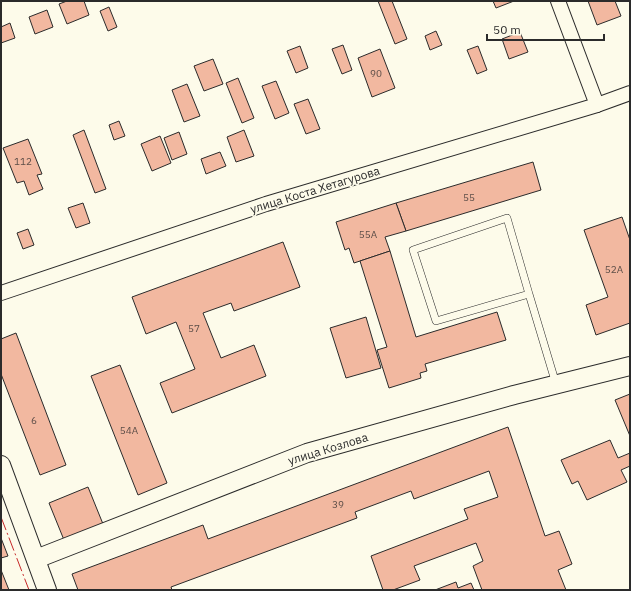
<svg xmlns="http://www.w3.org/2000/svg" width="631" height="591" font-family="'IBM Plex Sans',sans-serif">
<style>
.building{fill:#f2b8a0;stroke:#2b2b2b}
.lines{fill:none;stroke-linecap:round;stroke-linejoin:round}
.service-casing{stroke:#2b2b2b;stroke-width:8}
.minor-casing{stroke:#2b2b2b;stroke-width:16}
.tertiary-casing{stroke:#2b2b2b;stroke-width:20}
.service{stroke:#fdfbea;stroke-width:7}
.minor{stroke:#fdfbea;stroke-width:14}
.tertiary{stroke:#fdfbea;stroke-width:18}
.power{stroke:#c62828;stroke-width:1;stroke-dasharray:14 3 2 3;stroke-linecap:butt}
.labels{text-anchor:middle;stroke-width:3;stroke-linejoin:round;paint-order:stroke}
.number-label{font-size:10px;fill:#5d4e48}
.street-label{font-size:12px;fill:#2b2b2b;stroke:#fdfbea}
</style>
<rect width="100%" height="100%" fill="#fdfbea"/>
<g class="building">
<path d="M67 1H84L89 15 67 24 59 4Z"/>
<path d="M378 1H392L407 39 395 44Z"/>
<path d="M493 1H514L496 8Z"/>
<path d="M588 1H615L621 16 597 25Z"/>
<path d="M109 7 117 27 108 31 100 11Z"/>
<path d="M47 10 53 27 35 34 29 17Z"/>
<path d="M10 23 15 38 1 43V27Z"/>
<path d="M436 31 442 45 430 50 425 36Z"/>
<path d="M520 32 528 52 509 59 502 39Z"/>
<path d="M343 45 352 70 342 74 332 49Z"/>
<path d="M300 46 308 68 296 73 287 51Z"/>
<path d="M478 46 487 70 477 74 467 50Z"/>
<path d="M380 49 395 88 372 97 358 58Z"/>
<path d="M213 59 223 84 204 91 194 66Z"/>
<path d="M238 78 254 118 242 123 226 83Z"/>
<path d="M276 81 289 113 275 119 262 86Z"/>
<path d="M187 84 200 116 184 122 172 90Z"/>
<path d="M308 99 320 129 306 134 294 104Z"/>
<path d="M119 121 125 136 114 140 109 125Z"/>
<path d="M84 130 106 189 95 193 73 135Z"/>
<path d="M244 130 254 156 236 162 227 137Z"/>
<path d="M179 132 187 154 172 160 164 138Z"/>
<path d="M160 136 171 163 152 171 141 144Z"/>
<path d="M28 139 42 174 37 175 43 189 29 195 24 181 17 183 3 148Z"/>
<path d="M220 152 226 166 206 174 201 159Z"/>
<path d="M533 162 541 190 406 231 396 203Z"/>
<path d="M83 203 90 223 76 228 68 208Z"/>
<path d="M396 203 406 231 385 237 390 251 354 263 349 248 345 250 336 222Z"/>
<path d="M622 217 630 240V323L596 335 586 305 608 297 584 230Z"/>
<path d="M28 229 34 245 23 249 17 233Z"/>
<path d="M283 242 300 287 234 311 231 303 203 313 221 358 254 345 266 376 172 413 160 383 195 369 176 322 146 334 132 297Z"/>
<path d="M390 251 416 337 497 312 506 340 425 364 427 371 420 373 421 378 389 388 377 350 387 347 360 261Z"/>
<path d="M366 317 381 368 346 378 330 328Z"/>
<path d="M16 333 66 465 40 475 1 374V339Z"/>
<path d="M120 365 167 483 138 495 91 376Z"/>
<path d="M630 394V436L615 400Z"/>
<path d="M508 427 545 536 559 531 572 564 558 570 566 590H482L473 566 483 561 476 543 414 566 420 580 393 590H383L371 556 468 519 464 509 498 497 489 471 414 499 411 491 355 512 357 518 171 587 172 590H78L72 574 203 525 208 539Z"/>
<path d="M610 440 618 458 630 453V466L621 470 627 482 587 500 578 481 572 484 561 460Z"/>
<path d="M88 487 103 524 64 540 49 503Z"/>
<path d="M1 538 8 556 1 558Z"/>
<path d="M1 570 9 590H1Z"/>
<path d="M456 582 458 588 471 583 474 590H435Z"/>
</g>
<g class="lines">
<g class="service-casing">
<path id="service" d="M529 294 507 218 413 250 436 321 529 294 556 384"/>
</g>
<g class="minor-casing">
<g id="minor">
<path d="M558 1 597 105"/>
<path d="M1 293 266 204 597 105 630 93"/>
</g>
</g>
<g class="tertiary-casing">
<g id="tertiary">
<path d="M1 465 47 590"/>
<path d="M36 559 307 453 514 395 630 366"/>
</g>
</g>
<use href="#service" class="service"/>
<use href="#minor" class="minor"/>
<use href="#tertiary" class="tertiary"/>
<path class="power" d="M1 517 29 590"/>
</g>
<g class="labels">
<g class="number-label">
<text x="376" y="77">90</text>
<text x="23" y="165">112</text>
<text x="469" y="201">55</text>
<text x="368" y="238">55А</text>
<text x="614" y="273">52А</text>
<text x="194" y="332">57</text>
<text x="34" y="424">6</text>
<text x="129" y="434">54А</text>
<text x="338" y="508">39</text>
</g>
<g class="street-label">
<text transform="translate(315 190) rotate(-17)" y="4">улица Коста Хетагурова</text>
<text transform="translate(328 449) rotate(-17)" y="4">улица Козлова</text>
</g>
</g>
<rect width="631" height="591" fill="none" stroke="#2b2b2b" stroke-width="4"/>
<path d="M487 34v6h117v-6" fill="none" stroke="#2b2b2b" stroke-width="2"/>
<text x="493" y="34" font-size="12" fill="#2b2b2b" stroke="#fdfbea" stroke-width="3" paint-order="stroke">50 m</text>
</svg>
